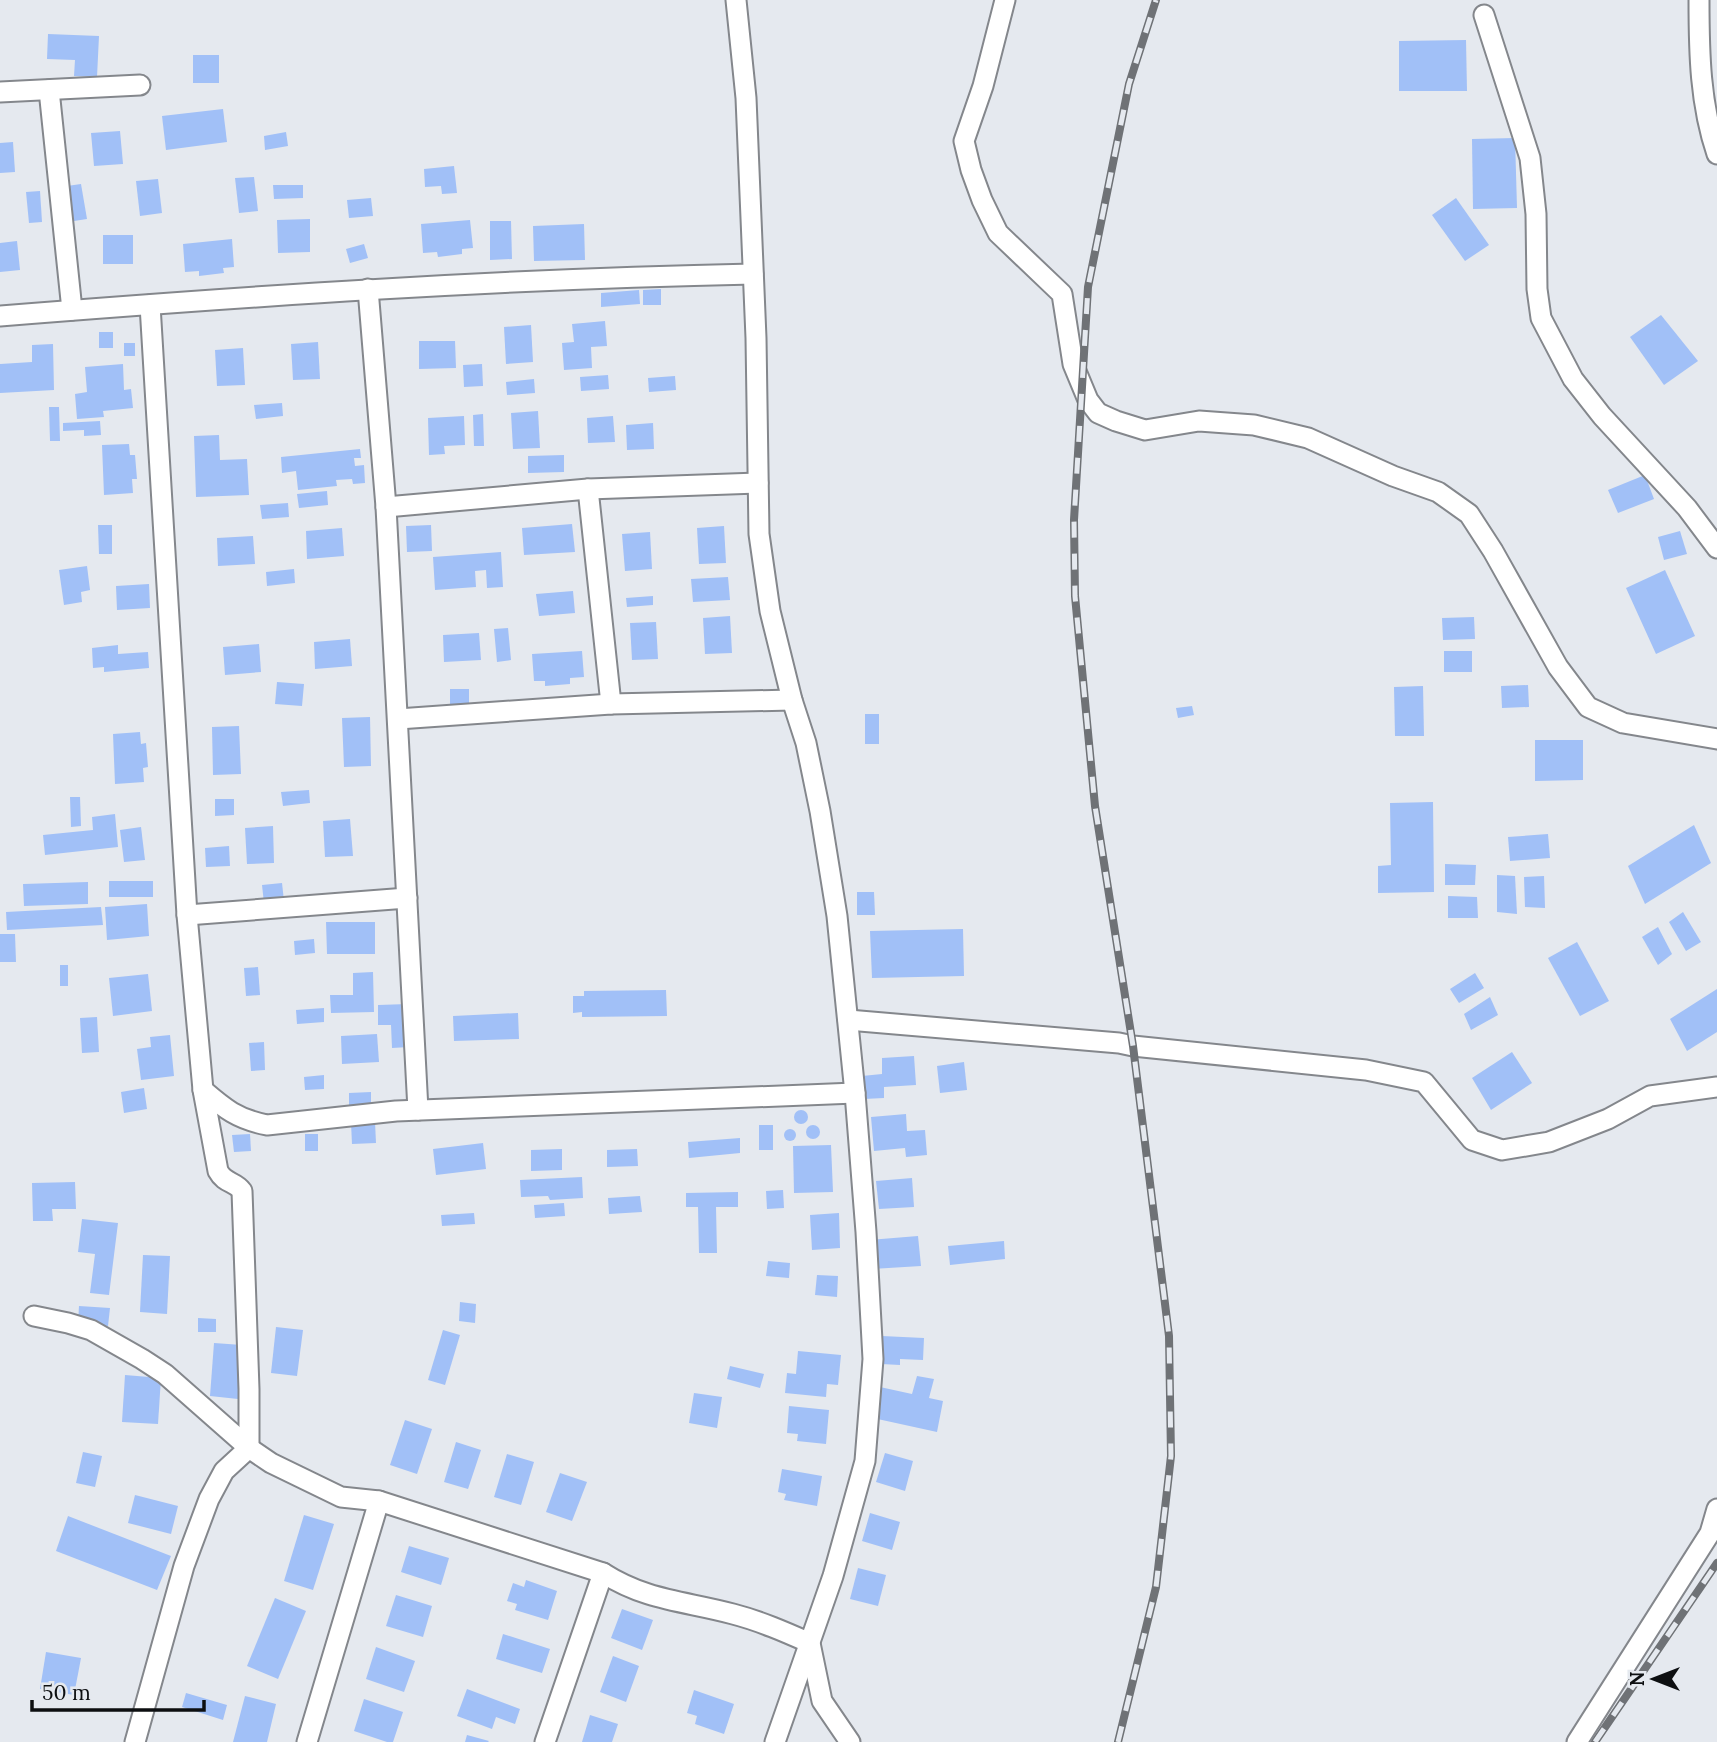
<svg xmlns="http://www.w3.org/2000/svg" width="1717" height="1742" font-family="Lora,serif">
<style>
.building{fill:#a1c0f7}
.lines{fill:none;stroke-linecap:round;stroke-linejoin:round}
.minor-casing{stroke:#84878c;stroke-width:23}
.minor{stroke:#fff;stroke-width:19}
.rail-casing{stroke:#6f7276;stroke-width:8}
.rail{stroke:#e5e9ef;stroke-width:5;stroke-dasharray:16;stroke-linecap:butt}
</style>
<rect width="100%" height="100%" fill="#e5e9ef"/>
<g class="building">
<path d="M48 34 99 36 97 77 74 76 75 60 47 59Z"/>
<path d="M1466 40 1467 91H1399V41Z"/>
<rect x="193" y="55" width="26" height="28"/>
<path d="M223 109 227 142 166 150 162 116Z"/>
<path d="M120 131 123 164 94 166 91 133Z"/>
<path d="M286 132 288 146 265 150 264 136Z"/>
<path d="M1515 138 1517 208 1473 209 1472 139Z"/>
<path d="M13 142 15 172 0 173V143Z"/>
<path d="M454 166 457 193 442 194 441 186 425 187 424 169Z"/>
<path d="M254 177 258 211 239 213 235 178Z"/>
<path d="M158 179 162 213 140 216 136 181Z"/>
<path d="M81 184 87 219 74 221 67 186Z"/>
<path d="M273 185H303V198L274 199Z"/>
<path d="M40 191 42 222 29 223 26 192Z"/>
<path d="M371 198 373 216 349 218 347 200Z"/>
<path d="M1456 198 1489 245 1465 261 1432 215Z"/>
<path d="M310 219V252L278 253 277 220Z"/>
<path d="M470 220 473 248 462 249V254L438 257 437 252 423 253 421 224Z"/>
<path d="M490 221H511L512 259 490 260Z"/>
<path d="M584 224 585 260 534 261 533 226Z"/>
<rect x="103" y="235" width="30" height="29"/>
<path d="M232 239 234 267 223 268 224 273 199 276V271L185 272 183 244Z"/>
<path d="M17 241 20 270 0 272V243Z"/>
<path d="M364 244 368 258 350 263 346 249Z"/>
<path d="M661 289V305H643V290Z"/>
<path d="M639 290 640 304 601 307V293Z"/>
<path d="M1661 315 1698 361 1664 385 1630 337Z"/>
<path d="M605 321 607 346 591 347 592 368 564 370 562 343 574 342 572 324Z"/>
<path d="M531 325 533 362 506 364 504 327Z"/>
<rect x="99" y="332" width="14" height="16"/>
<path d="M419 341H455L456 368 419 369Z"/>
<path d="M318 342 320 379 293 380 291 344Z"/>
<rect x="124" y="343" width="11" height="13"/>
<path d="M53 344 54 390 0 393V364L32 362V345Z"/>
<path d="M243 348 245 385 217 386 215 350Z"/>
<path d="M123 364 124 390 131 389 133 408 103 411 104 417 77 419 75 394 87 392 85 367Z"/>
<path d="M482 364 483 386 464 387 463 365Z"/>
<path d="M608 375 609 389 581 391 580 377Z"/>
<path d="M675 376 676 390 649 392 648 378Z"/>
<path d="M534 379 535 393 507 395 506 382Z"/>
<path d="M282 403 283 416 256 419 254 405Z"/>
<path d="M49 407H59L60 441H50Z"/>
<path d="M538 411 540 448 513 449 511 413Z"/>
<path d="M483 414 484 446H474L473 415Z"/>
<path d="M464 416 465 445 444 446 445 454 429 455 428 418Z"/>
<path d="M613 416 615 442 588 443 587 418Z"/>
<path d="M100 421 101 435 84 436V430L63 431V423Z"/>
<path d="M653 423 654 449 627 450 626 425Z"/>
<path d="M219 435 220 460 247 459 249 495 196 497 194 436Z"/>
<path d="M129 444 130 455H135L137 479H132L133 493 104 495 102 445Z"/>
<path d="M360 449 361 458H354L355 466 364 465 365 483 353 484 352 479 336 480 337 486 298 490 296 471 282 473 281 457Z"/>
<path d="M564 455V472L528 473V456Z"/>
<path d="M1645 475 1654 499 1618 513 1608 490Z"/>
<path d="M327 491 328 505 299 508 297 494Z"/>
<path d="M288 503 289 517 262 519 260 505Z"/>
<path d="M572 524 575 552 524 555 522 528Z"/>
<path d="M98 525H112V554H99Z"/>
<path d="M431 525 432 551 407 552 406 526Z"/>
<path d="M724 526 726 563 699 564 697 528Z"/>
<path d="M342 528 344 556 307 559 306 531Z"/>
<path d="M1680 531 1687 554 1664 560 1658 537Z"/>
<path d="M650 532 652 569 625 571 622 534Z"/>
<path d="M253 536 255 564 218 566 217 538Z"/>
<path d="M501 552 503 587 487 588 486 570 475 571 476 587 435 590 433 557Z"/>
<path d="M87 566 90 590 81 592 82 602 64 605 59 570Z"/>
<path d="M294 569 295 583 267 586 266 572Z"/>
<path d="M1665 570 1695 636 1656 654 1626 588Z"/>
<path d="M728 577 730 600 693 602 691 579Z"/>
<path d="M149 584 150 608 117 610 116 586Z"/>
<path d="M573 591 575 613 539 616 536 594Z"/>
<path d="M653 596V605L627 607 626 598Z"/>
<path d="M730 616 732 653 705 654 703 618Z"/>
<path d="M1474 617 1475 639 1443 640 1442 618Z"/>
<path d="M656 622 658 659 632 660 630 623Z"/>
<path d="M508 628 511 660 497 662 494 629Z"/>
<path d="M479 633 481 660 444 662 443 635Z"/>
<path d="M350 639 352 666 315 669 314 642Z"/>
<path d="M259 644 261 672 225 675 223 647Z"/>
<path d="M118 645V654L148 652 149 668 104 672V667L93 668 92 648Z"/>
<path d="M582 651 584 677 570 678V684L545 686V681H534L532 654Z"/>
<rect x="1444" y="651" width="28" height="21"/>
<path d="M277 682 304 684 302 706 275 704Z"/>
<path d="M1528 685 1529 707 1502 708 1501 686Z"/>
<path d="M1423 686 1424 736H1395L1394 687Z"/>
<rect x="450" y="689" width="19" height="18"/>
<path d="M1192 706 1194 715 1178 718 1176 708Z"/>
<rect x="865" y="714" width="14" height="30"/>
<path d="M370 717 371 766 344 767 342 718Z"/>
<path d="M239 726 241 774 213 775 212 727Z"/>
<path d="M140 732 141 744 146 743 148 767 143 768 144 782 115 784 113 734Z"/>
<path d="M1535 740H1583V780L1535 781Z"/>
<path d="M309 790 310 803 283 806 281 792Z"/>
<path d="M70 797H80L81 826 71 827Z"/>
<path d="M215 799H234V815L215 816Z"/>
<path d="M1433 802 1434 892 1378 893V866L1391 865 1390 803Z"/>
<path d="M115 814 118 847 45 855 43 835 93 830 92 817Z"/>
<path d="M350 819 353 856 325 857 323 821Z"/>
<path d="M1694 825 1711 863 1645 904 1628 866Z"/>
<path d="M273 826 274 863 247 864 245 828Z"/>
<path d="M141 827 145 860 124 862 120 830Z"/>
<path d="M1548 834 1550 858 1510 861 1508 837Z"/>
<path d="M229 846 230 866 206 867 205 848Z"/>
<path d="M1445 864 1476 865 1475 885H1445Z"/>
<path d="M1497 875 1515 876 1517 914 1497 912Z"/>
<path d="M1544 876 1545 908 1525 907 1524 877Z"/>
<rect x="109" y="881" width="44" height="16"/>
<path d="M88 882V904L24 906 23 884Z"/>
<path d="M282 883 284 901 264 903 262 885Z"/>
<path d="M857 892H874L875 915H857Z"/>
<path d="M1448 896 1477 897 1478 918H1448Z"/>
<path d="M147 904 149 936 107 940 105 907Z"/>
<path d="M101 907 103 925 7 930 6 912Z"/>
<path d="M1683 912 1701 942 1686 951 1669 922Z"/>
<path d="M326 922H375V954H327Z"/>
<path d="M1658 927 1672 954 1658 965 1642 937Z"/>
<path d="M963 929 964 976 872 978 870 931Z"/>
<path d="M0 934H15L16 962H0Z"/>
<path d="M314 939 315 953 295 955 294 941Z"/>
<path d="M1577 942 1609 1001 1580 1016 1548 958Z"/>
<rect x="60" y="965" width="8" height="21"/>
<path d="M258 967 260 995 246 996 244 968Z"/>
<path d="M373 972 374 1012 331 1013 330 995H353V973Z"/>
<path d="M1475 973 1484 988 1459 1003 1450 989Z"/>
<path d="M148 974 152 1011 113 1016 109 978Z"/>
<path d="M1717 989V1032L1687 1051 1670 1019Z"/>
<path d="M666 990 667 1016 582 1017V1012L573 1013V996H584V991Z"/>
<path d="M1490 997 1498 1015 1471 1030 1464 1014Z"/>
<path d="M408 1004 409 1047 392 1048 391 1025H378V1005Z"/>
<path d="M324 1008V1022L297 1024 296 1010Z"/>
<path d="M518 1013 519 1039 454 1041 453 1016Z"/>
<path d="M97 1017 99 1052 82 1053 80 1018Z"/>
<path d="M377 1034 379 1062 342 1064 341 1036Z"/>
<path d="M170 1035 174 1076 141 1080 137 1049 151 1047 150 1037Z"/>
<path d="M264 1042 265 1070 251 1071 249 1043Z"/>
<path d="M1512 1052 1532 1083 1491 1110 1472 1078Z"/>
<path d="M914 1056 916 1085 884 1087V1098L864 1099 862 1076 882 1074V1058Z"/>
<path d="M964 1062 967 1090 940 1093 937 1066Z"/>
<path d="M324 1075V1089L305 1090 304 1077Z"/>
<path d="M144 1088 147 1109 124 1113 121 1092Z"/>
<path d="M371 1092V1105L349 1107V1093Z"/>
<circle cx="801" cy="1117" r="7"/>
<path d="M906 1114 907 1131 925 1130 927 1155 906 1157 905 1148 874 1151 871 1117Z"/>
<path d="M375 1122 376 1143 352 1144 351 1123Z"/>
<circle cx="813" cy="1132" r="7"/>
<rect x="759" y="1125" width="14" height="25"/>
<circle cx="790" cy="1135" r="6"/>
<path d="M250 1134 251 1151 234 1152 232 1135Z"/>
<rect x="305" y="1134" width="13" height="17"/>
<path d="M740 1138V1153L689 1158 688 1142Z"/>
<path d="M483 1143 486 1169 436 1175 433 1149Z"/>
<path d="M831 1145 833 1192 794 1193 793 1146Z"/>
<path d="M562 1149V1170L531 1171V1150Z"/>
<path d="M637 1149 638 1166 607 1167V1150Z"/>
<path d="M582 1177 583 1198 550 1200 548 1196 521 1197 520 1180Z"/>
<path d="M912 1178 914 1207 879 1209 876 1181Z"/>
<path d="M75 1182 76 1209H52L53 1221H33L32 1183Z"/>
<path d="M783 1190 784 1208 767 1209 766 1191Z"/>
<path d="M738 1192V1207H716L717 1253H699L698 1207H686V1193Z"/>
<path d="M640 1196 642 1212 609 1214 608 1198Z"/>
<path d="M564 1203 565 1216 535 1218 534 1205Z"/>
<path d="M474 1213 475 1224 442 1226 441 1215Z"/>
<path d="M839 1213 840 1248 812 1250 810 1215Z"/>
<path d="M82 1219 118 1223 109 1295 90 1293 95 1254 78 1252Z"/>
<path d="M918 1236 921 1266 872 1269 869 1240Z"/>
<path d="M1004 1241 1005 1259 950 1265 948 1246Z"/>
<path d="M143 1255 170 1256 167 1314 140 1312Z"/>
<path d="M768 1261 790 1263 789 1278 766 1276Z"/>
<path d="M817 1275 838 1276 837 1297 815 1295Z"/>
<path d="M460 1302 476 1304 475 1323 459 1321Z"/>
<path d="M79 1306 110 1308 108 1326 78 1324Z"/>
<path d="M198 1318 216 1319V1332H198Z"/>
<path d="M276 1327 303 1330 297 1376 271 1373Z"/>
<path d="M443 1330 460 1335 445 1385 428 1380Z"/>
<path d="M882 1336 924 1338 923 1360 900 1359V1365L881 1364Z"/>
<path d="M214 1343 242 1345 238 1399 210 1396Z"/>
<path d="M798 1351 841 1355 838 1385 827 1384 826 1397 785 1393 787 1373 796 1374Z"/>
<path d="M730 1366 764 1374 760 1388 727 1379Z"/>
<path d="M125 1375 161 1378 158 1424 122 1422Z"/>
<path d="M917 1376 934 1379 929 1398 943 1401 937 1432 873 1418 880 1387 912 1394Z"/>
<path d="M694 1393 722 1397 717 1428 689 1423Z"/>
<path d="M789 1406 829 1410 826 1444 797 1441 798 1434 787 1433Z"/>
<path d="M405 1420 432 1429 417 1474 390 1465Z"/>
<path d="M456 1442 481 1450 468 1489 444 1482Z"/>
<path d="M83 1452 102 1456 95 1487 76 1483Z"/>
<path d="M885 1453 913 1461 905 1491 876 1482Z"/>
<path d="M507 1454 534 1462 521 1505 494 1497Z"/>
<path d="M782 1469 822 1476 817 1506 784 1500 786 1494 778 1492Z"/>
<path d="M560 1473 587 1482 572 1521 546 1512Z"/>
<path d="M135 1495 178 1506 171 1534 128 1523Z"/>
<path d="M870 1513 900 1522 892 1550 862 1541Z"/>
<path d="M304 1515 334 1524 313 1590 284 1581Z"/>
<path d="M68 1516 171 1556 157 1590 56 1551Z"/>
<path d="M409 1546 449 1558 441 1585 401 1572Z"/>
<path d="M858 1568 886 1575 878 1606 850 1599Z"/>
<path d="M526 1580 557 1591 548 1620 515 1610 517 1604 507 1601 513 1583 524 1587Z"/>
<path d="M396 1595 432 1606 423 1637 386 1626Z"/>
<path d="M275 1598 306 1611 278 1679 247 1666Z"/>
<path d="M622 1609 653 1620 642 1650 611 1638Z"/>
<path d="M503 1634 550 1649 542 1673 496 1659Z"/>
<path d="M376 1647 415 1661 404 1692 366 1679Z"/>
<path d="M46 1652 81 1658 74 1695 40 1689Z"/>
<path d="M613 1656 639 1666 626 1702 600 1692Z"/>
<path d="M467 1689 520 1709 515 1724 496 1717 492 1729 457 1716Z"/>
<path d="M694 1690 734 1704 724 1734 695 1724 697 1716 687 1713Z"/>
<path d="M186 1693 227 1705 223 1720 182 1707Z"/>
<path d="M245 1696 276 1704 267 1742H233Z"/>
<path d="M364 1699 403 1712 393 1742H387L354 1731Z"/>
<path d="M590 1715 618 1724 612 1742H582Z"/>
<path d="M467 1735 489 1741 488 1742H465Z"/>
</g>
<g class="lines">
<g class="minor-casing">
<g id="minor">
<path d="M736 0 746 98 756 338 759 534 770 611 792 700 806 743 820 811 837 916 855 1093 866 1232 873 1359 865 1461 833 1576 775 1742"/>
<path d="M1005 0 983 86 964 141 971 170 982 200 998 233 1062 294 1073 364 1088 400 1098 413 1116 421 1145 430 1199 421 1254 425 1308 438 1393 476 1438 492 1469 514 1493 551 1558 667 1588 707 1623 723 1717 739"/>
<path d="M1699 0C1699 53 1700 104 1717 154"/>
<path d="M1484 15 1530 158 1536 214 1537 289 1541 318 1573 379 1602 416 1687 508 1717 548"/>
<path d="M49 90 72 310"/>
<path d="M0 92 140 85"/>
<path d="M368 289 386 507 418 1110"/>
<path d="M0 316C250 296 501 279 753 274"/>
<path d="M588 489 611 704"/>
<path d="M386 507 588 489 758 483"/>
<path d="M398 719 611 704 792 700"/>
<path d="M187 915 407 898"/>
<path d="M848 1020 1119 1043 1133 1046 1366 1070 1424 1082 1472 1140 1502 1150 1549 1142 1608 1119 1650 1096 1717 1087"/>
<path d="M203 1090C225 1109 237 1119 267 1125L396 1111 855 1093"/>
<path d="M34 1316 68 1323 91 1330 142 1359 165 1374 249 1448 271 1463 341 1497 379 1501 603 1573C647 1601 685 1601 733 1614 760 1621 785 1632 810 1643L822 1701 850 1742"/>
<path d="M135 1742 184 1566 209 1499 224 1471 249 1448V1389L242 1191C235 1181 225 1184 218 1171L203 1090 187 915 150 305"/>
<path d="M307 1742 379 1501"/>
<path d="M545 1742 603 1573"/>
<path d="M1577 1742 1710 1533 1717 1509"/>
</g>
</g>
<use href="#minor" class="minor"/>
<g class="rail-casing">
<g id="rail">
<path d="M1118 1742 1156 1587 1171 1456 1169 1336 1133 1046 1095 806 1075 596 1074 520 1088 287 1129 84 1156 0"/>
<path d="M1595 1742 1717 1563"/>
</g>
</g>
<use href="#rail" class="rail"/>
</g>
<g transform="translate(1654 1679) rotate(270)" stroke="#e5e9ef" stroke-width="5" paint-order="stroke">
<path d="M0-5L12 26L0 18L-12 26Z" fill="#0d0f11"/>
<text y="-10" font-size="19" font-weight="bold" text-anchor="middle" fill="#0d0f11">N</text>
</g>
<path d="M32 1700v10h172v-10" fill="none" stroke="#0d0f11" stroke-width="3.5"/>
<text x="42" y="1700" font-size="21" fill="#0d0f11" stroke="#e5e9ef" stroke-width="5" paint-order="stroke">50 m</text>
</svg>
